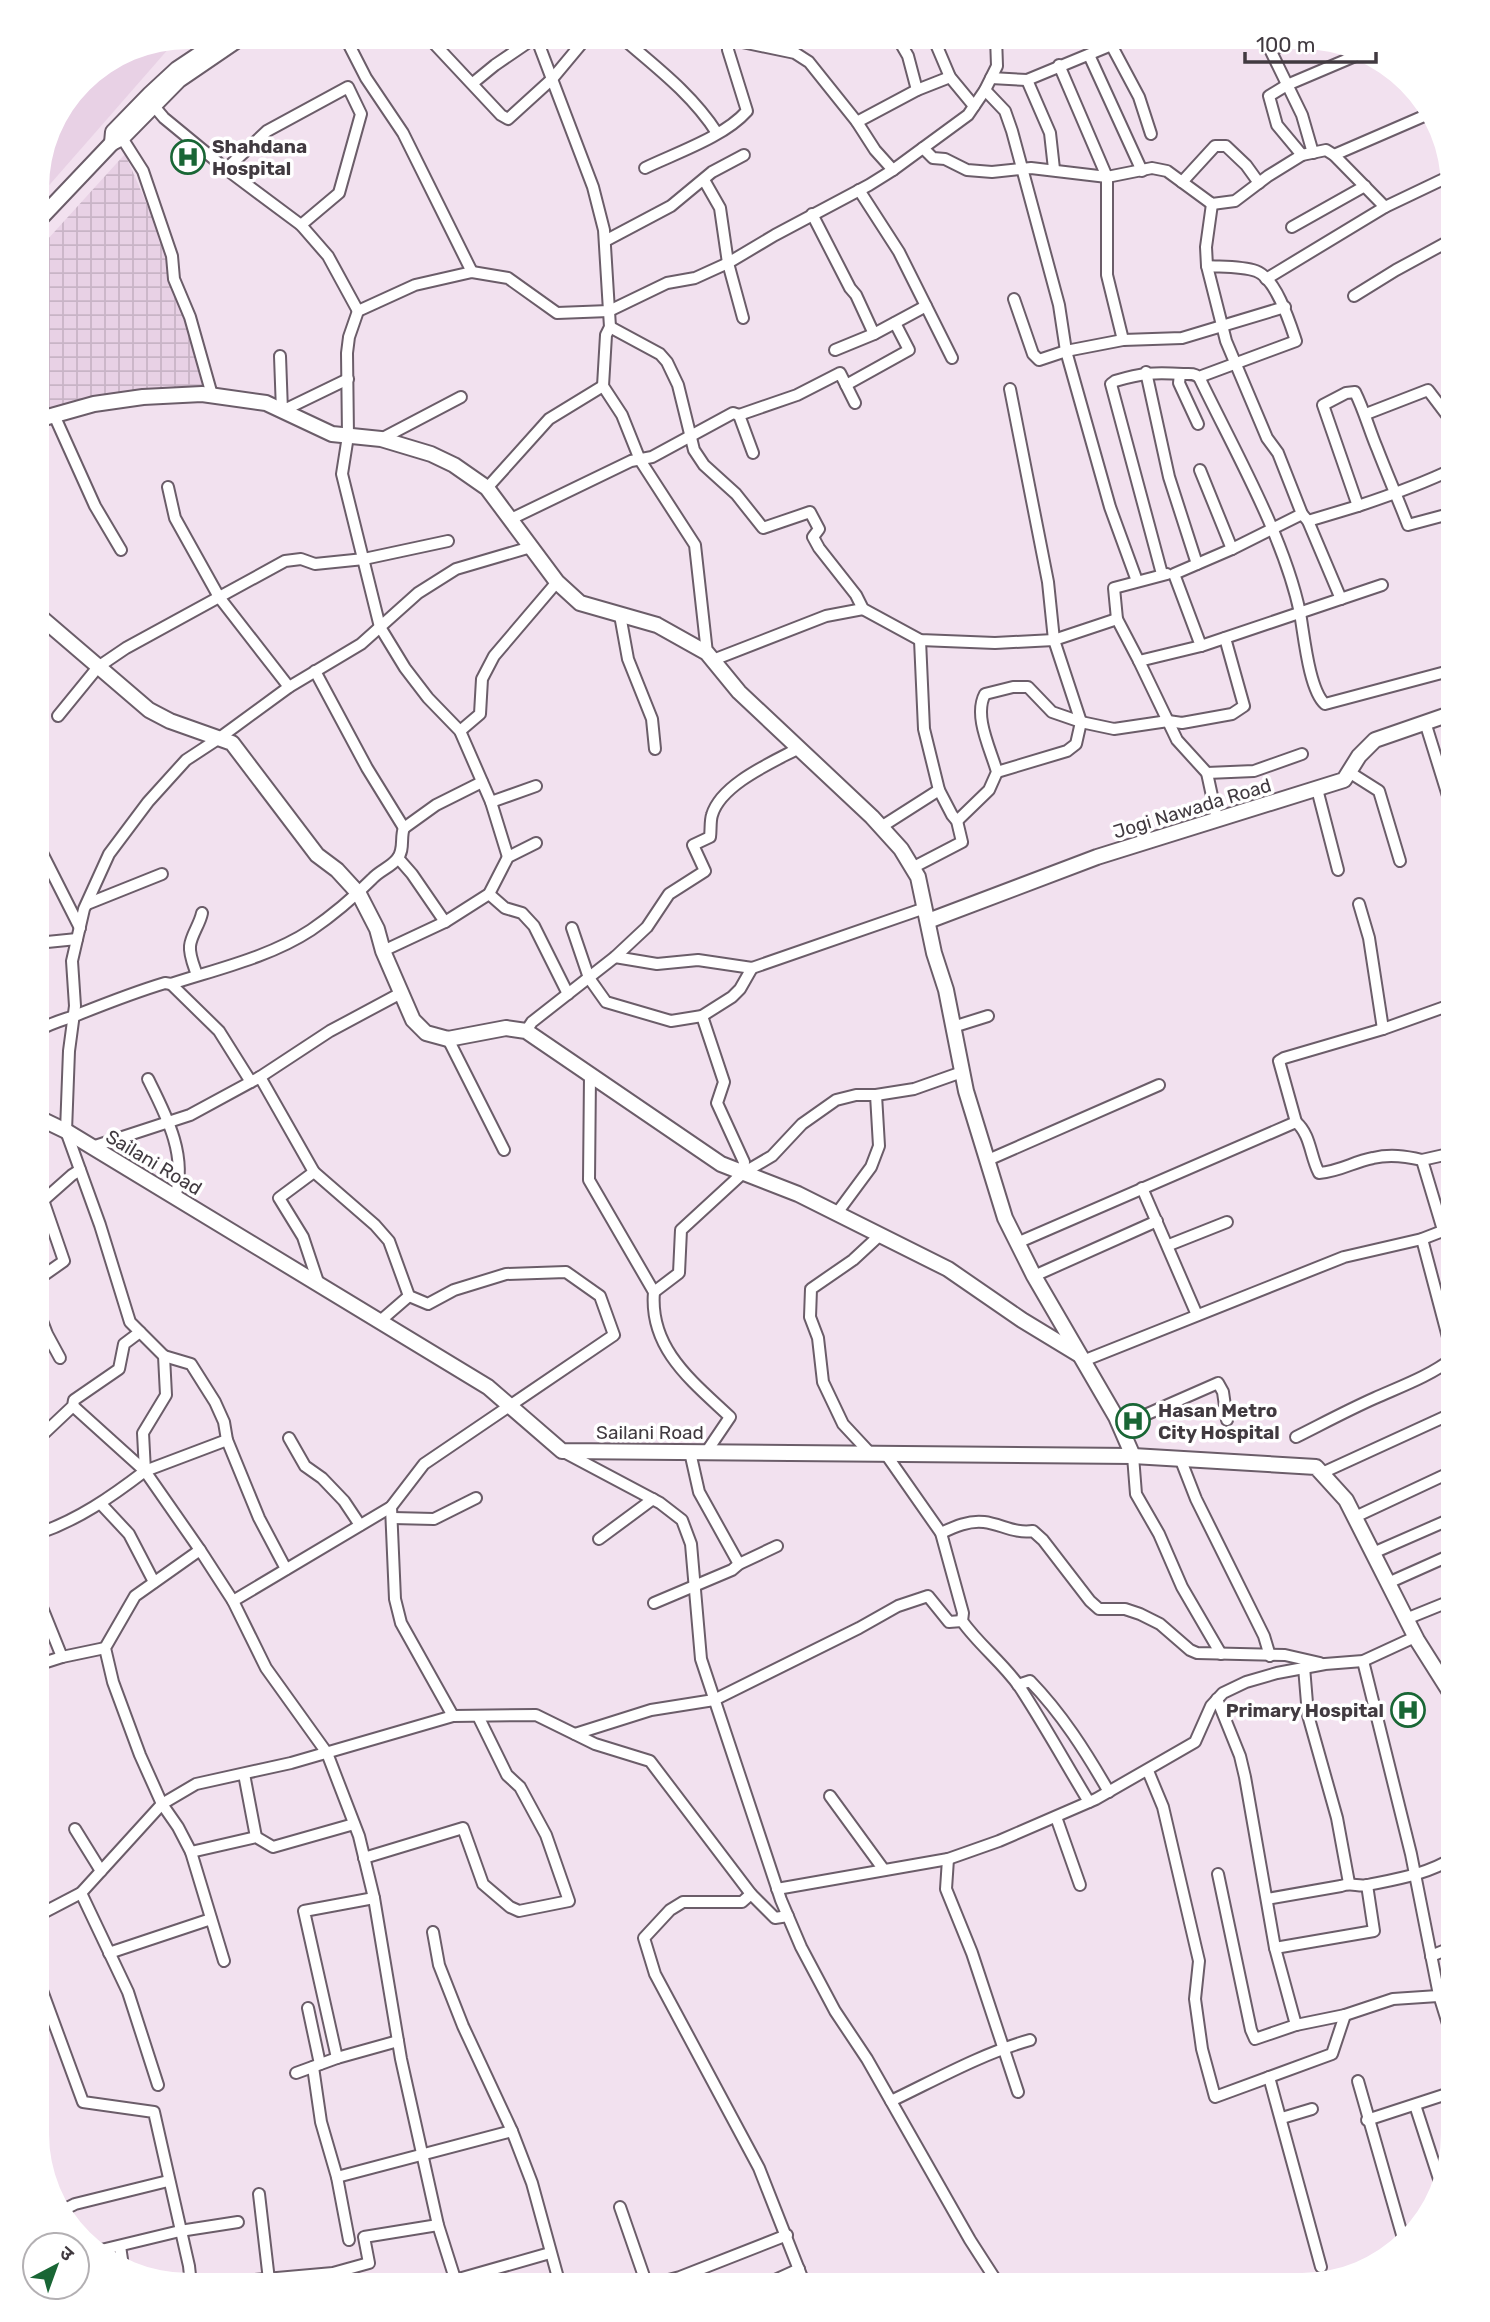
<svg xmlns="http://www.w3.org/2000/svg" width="1490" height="2322" font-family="Rubik,'Noto Sans Devanagari',sans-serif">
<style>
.built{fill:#e8d1e5}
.industrial{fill:url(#industrial-grid)}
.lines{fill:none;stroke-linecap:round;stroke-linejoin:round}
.street-casing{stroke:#6b5d69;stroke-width:14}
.secondary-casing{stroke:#6b5d69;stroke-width:18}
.street{stroke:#fff;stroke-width:10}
.secondary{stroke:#fff;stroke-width:14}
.labels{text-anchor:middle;stroke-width:7;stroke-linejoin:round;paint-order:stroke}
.poi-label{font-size:19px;font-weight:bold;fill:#413a40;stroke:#fff;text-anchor:start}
.street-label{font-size:19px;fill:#413a40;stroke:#fff}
</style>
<defs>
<pattern id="industrial-grid" width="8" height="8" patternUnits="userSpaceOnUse" patternTransform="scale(1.75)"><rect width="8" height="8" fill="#e8d1e5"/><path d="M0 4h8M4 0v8" fill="none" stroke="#c8b4c6"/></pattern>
</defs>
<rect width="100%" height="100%" fill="#f2e1ef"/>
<path class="built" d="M177 39 94 134 37 199V179L48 130 81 81 131 48Z"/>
<path class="industrial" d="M125 154 165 246 168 271 209 390 37 414V251Z"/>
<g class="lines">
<g class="street-casing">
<g id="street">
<path d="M345 37 366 78 403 133 472 272"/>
<path d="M428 37 501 115 508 119 552 79 587 37"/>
<path d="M621 37C656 67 692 94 717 133"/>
<path d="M726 37 728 39 795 53 809 62 857 122"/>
<path d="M897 37 908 56 917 90"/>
<path d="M933 37 950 77 974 106"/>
<path d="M1107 37 1139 97 1151 134"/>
<path d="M1173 37 1181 39 1190 37"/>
<path d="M1264 37 1302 115 1313 153"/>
<path d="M1271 50 1303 37"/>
<path d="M1089 55 1142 171"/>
<path d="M1059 65 1107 177V275L1123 340"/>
<path d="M991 78 1027 80 1131 37"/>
<path d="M1027 80 1050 133 1054 169"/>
<path d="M473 83 495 65 536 37 593 187 604 230 610 327 606 335 603 386 622 415 640 460 695 545 707 653"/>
<path d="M985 90 1005 111 1012 131 1059 305 1066 351 1110 507 1137 581"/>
<path d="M153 105 164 118 226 169 301 225 328 256 358 311"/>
<path d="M122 138 143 171 172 256 174 279 190 317 212 395"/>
<path d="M923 148 933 158 945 159 967 170 992 172 1031 168 1107 177 1152 168 1167 171 1212 204 1235 201 1268 176 1302 155 1326 150 1334 155 1385 207 1450 176"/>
<path d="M1302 155 1277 125 1269 96 1287 85 1360 54"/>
<path d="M1334 155 1431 113"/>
<path d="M645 168C676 153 724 137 747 111L728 50V39"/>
<path d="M226 169 267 131 348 87 361 114 339 193 301 225"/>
<path d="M893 170 875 150 857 122 917 90 950 77"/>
<path d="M704 180 720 208 728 263 743 318"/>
<path d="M1182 182 1215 146H1226L1246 165 1259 183"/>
<path d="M859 190 899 252 952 358"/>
<path d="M1212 204 1206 247 1207 266 1226 341 1267 438 1278 453 1302 514 1232 549 1174 574 1201 646 1139 661 1177 740 1207 773 1217 819"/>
<path d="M812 214 850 288 856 295 874 334"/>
<path d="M1292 227 1365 186"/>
<path d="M605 241 671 206 712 172 744 155"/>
<path d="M1266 279 1385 207"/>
<path d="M1354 296 1396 270 1453 239"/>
<path d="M1014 299 1033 354 1039 360 1066 351 1123 340 1182 338 1285 307"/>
<path d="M610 327 660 354 667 362 678 385 694 450 704 465 736 494 763 528 810 512 819 529 813 537 819 548 856 595 863 609 920 640 995 643 1054 640 1117 619"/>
<path d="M835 350 874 334 926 306"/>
<path d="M280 356 282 411 348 379"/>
<path d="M1146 372 1169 477 1197 564"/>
<path d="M1180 374 1179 383 1198 424"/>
<path d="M1199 377C1233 448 1284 536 1300 613 1304 635 1309 690 1325 704L1453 670"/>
<path d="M846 385 909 350 895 323"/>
<path d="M1366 414 1428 390 1453 423"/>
<path d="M54 415 95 506 121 550"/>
<path d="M381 439 461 397"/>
<path d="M753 453 739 415 797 395 840 373 855 403"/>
<path d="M1200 470 1232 549"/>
<path d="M168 487 175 518 219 597 289 687"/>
<path d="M487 488 549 419 603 386"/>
<path d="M1453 513 1408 525C1398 499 1387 474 1377 448 1369 429 1364 410 1355 392L1346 393 1323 405 1358 506C1391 495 1422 484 1453 469"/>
<path d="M1302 514 1308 521 1341 599"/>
<path d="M511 519 631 461 652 457 733 413 739 415"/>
<path d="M1308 521 1358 506"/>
<path d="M1162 574 1111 384 1115 381C1142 373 1154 372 1183 374 1190 374 1193 373 1199 377L1296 341C1290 323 1276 278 1256 271 1242 266 1222 267 1207 266"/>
<path d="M620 615 628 659 652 719 655 749"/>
<path d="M1201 646 1382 585"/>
<path d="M713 660 826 616 863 609"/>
<path d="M1139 661 1117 619 1114 588 1167 574"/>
<path d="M315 671 367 768 404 828 436 805 482 782"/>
<path d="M58 716 98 667 126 648 285 561 301 559 315 564 364 559 448 541"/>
<path d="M1425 722 1453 812"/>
<path d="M460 731 480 714 482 679 494 656 557 582"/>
<path d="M997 772 1067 751 1076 744 1081 722 1054 640 1048 582 1010 389"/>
<path d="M1349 772 1379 791 1400 861"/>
<path d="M1207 773 1254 771 1302 754"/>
<path d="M1317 789 1338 870"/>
<path d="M491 802 536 786"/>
<path d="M957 821 989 790 997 772C991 750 973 716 985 694L1013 687H1028L1052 712 1081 722 1114 729 1168 721 1182 723 1232 714 1244 706 1225 638"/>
<path d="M881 827 939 790"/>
<path d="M37 843 80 928"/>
<path d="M508 857 491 802 460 731 428 698 405 668 380 627 342 474 348 436 347 353 349 337 358 311 415 285 472 272 508 278 557 313 609 311 667 283 695 278 728 263 775 235 869 185 893 170 968 115 985 90 997 66 996 37"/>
<path d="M398 858 412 874 445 922"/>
<path d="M912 868 962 842 957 821 952 815 939 790 924 729 920 640"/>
<path d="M489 894 505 908 522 913 534 926 568 994"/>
<path d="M87 904 162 874"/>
<path d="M1359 904 1369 938 1383 1029"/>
<path d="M572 928 589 978 606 1002 671 1021 702 1016 732 997 740 989 752 968"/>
<path d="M37 943 77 939"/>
<path d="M383 951 445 922 489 894 508 857 536 843"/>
<path d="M615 957 657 964 698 960 752 968 925 908"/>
<path d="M197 975C194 966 189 955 190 946 191 935 200 924 202 913"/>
<path d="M171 984 219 1031 251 1082"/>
<path d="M702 1016 724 1082 717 1103 744 1162 743 1173"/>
<path d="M953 1027 988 1016"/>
<path d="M37 1031C50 1023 63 1020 77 1015 107 1003 135 992 165 983L171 984C217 969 270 957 311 930 333 915 353 898 372 879 379 871 391 867 397 859 405 850 400 837 404 828"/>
<path d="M526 1031 532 1022 615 957 647 927 669 894 705 871 693 845 710 837C711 830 710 821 712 815 721 784 773 762 799 748"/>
<path d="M448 1039 504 1150"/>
<path d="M590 1075 589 1180 654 1292C649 1349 693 1382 730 1417L707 1451"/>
<path d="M260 1077 314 1172 375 1225 389 1241 409 1296 428 1304 454 1290 506 1274 566 1272 600 1296 614 1335 424 1464 391 1507 233 1601 266 1668 327 1753 359 1836 374 1898 401 2059 438 2225 457 2285"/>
<path d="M148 1079C166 1115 188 1156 175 1197"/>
<path d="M1296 1122 1279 1061 1284 1058 1383 1029 1453 1004"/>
<path d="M92 1147 190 1115 260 1077 330 1031 401 993"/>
<path d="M988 1160 1159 1085"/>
<path d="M314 1172 279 1198 303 1237 319 1285"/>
<path d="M1142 1188 1197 1315"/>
<path d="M37 1206 72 1175 80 1170"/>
<path d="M837 1213 871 1167 879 1146 876 1095"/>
<path d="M1443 1230 1422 1160 1453 1153"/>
<path d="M1422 1239 1453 1356"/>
<path d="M1017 1243 1296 1122C1311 1135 1310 1156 1319 1173 1342 1171 1352 1162 1373 1158 1390 1154 1405 1156 1422 1160"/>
<path d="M1169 1245 1227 1222"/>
<path d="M1034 1276 1157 1221"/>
<path d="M37 1280 64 1261 43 1200 37 1195"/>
<path d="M654 1292 679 1273 681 1230 743 1173 772 1156 802 1124 836 1100 856 1095H876L914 1089 962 1072"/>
<path d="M37 1308 47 1334 60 1358"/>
<path d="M379 1322 409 1296"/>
<path d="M164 1356 191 1364 215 1402 224 1422 227 1440 259 1518 286 1569"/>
<path d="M1083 1361 1344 1257 1422 1239 1453 1227"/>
<path d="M73 1406 145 1471 227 1440"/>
<path d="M1120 1426 1218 1383 1223 1392 1227 1420"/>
<path d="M1296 1437C1322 1424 1348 1410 1375 1398 1402 1386 1430 1376 1453 1358"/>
<path d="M289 1438 305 1466 322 1478 344 1501 360 1525"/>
<path d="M37 1440 73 1406 74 1400 119 1369 124 1344 140 1332"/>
<path d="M564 1452 660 1503 682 1520 691 1544 701 1659 781 1900 801 1947 835 2011 867 2059 970 2240 999 2285"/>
<path d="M690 1452 699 1492 739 1564"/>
<path d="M870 1453 843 1424 823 1382 818 1338 810 1317 811 1289 853 1260 880 1235"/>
<path d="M885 1453 941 1533 963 1613 962 1621C979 1645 1002 1662 1019 1686 1044 1724 1066 1764 1089 1802"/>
<path d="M1133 1456 1136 1494 1159 1534 1182 1587 1221 1654"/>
<path d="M1180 1458 1196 1499 1264 1636 1270 1656"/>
<path d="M1322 1473 1453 1413"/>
<path d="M101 1504 129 1534 154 1582"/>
<path d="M391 1507 395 1599 401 1623 453 1716"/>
<path d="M1355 1517 1449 1473"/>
<path d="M393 1518 434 1519 476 1498"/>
<path d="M941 1533C954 1527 969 1520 984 1522 1001 1524 1015 1534 1033 1531L1043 1540 1090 1601 1099 1609H1125L1140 1614 1160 1624 1190 1650 1197 1653 1285 1655 1320 1663"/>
<path d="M37 1534C78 1520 111 1497 145 1471"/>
<path d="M599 1539 653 1499"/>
<path d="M200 1550 145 1471 143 1433 166 1395 164 1356 130 1322 100 1225 66 1131 69 1051 75 1006 72 961 84 909 109 854 148 802 186 760 218 739 289 687 361 644 418 593 456 569 531 547"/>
<path d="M1373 1553 1453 1518"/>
<path d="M1388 1583 1453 1554"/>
<path d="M37 1595 62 1657"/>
<path d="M654 1603 732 1570 739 1564 777 1546"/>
<path d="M1406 1619 1453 1600"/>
<path d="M1363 1661 1411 1854 1439 1995 1453 2040"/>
<path d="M37 1665 62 1657 105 1648"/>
<path d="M1304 1667 1308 1715 1337 1818 1349 1883"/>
<path d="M1018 1685 1030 1681C1062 1714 1086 1752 1109 1792"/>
<path d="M1217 1699 1240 1756 1245 1777 1275 1948 1296 2025"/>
<path d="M575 1734 651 1710 714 1700 859 1628 898 1606 928 1596 949 1622 962 1621"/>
<path d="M1148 1771 1163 1807 1199 1961 1195 1999 1202 2049 1215 2097 1332 2054 1345 2015"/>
<path d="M244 1774 256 1837"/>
<path d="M830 1796 884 1870"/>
<path d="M1056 1817 1080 1885"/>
<path d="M75 1829 101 1871"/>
<path d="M191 1852 178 1827 162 1804 140 1755 113 1682 105 1648 135 1596 200 1550 233 1601"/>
<path d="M364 1858 463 1828 483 1884 510 1907 519 1911 569 1901 546 1835 520 1787 507 1775 478 1716"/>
<path d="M948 1859 946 1889 972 1953 1018 2092"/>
<path d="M1218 1874 1251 2030 1255 2039 1296 2025 1345 2015 1393 1999 1453 1995"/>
<path d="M777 1889 948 1859 999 1841 1096 1799 1195 1742 1211 1706 1223 1693 1246 1682 1277 1673 1325 1664 1363 1661 1415 1637"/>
<path d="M81 1893 128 1992 158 2085"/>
<path d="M751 1894 742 1902H683L670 1910 644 1938 655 1974 759 2168 805 2285"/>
<path d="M1267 1899 1341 1886C1351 1882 1358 1887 1368 1885 1397 1879 1428 1874 1453 1858"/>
<path d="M37 1916 81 1893 162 1804 196 1784 291 1763 453 1716 536 1715 595 1744 650 1761 751 1894 775 1918 788 1916"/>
<path d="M433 1932 439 1965 463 2026 512 2131 532 2183 560 2285"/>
<path d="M1275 1948 1374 1931 1367 1885"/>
<path d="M109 1953 211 1919"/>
<path d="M1431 1956 1453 1947"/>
<path d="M224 1961 191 1852 256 1837 273 1847 354 1824"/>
<path d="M37 1977 83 2102 154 2112 189 2266 191 2285"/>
<path d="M308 2008 320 2064"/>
<path d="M337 2058 304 1911 374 1898"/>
<path d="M313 2067 321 2122 337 2177 349 2240"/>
<path d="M296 2073 337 2058 398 2041"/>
<path d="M1269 2077 1321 2267"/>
<path d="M1358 2081 1403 2238"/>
<path d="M891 2101C937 2079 981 2054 1030 2040"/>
<path d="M1415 2105 1440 2182"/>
<path d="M1282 2118 1312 2109"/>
<path d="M1367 2120 1453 2092"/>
<path d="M337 2177 512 2131"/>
<path d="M259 2194 269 2280"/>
<path d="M620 2207 647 2285"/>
<path d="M61 2211 75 2204 168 2181"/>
<path d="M120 2246 123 2266"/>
<path d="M97 2251 180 2231 238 2222"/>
<path d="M200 2285 333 2273 369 2263 364 2237 438 2225"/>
<path d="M426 2285 455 2280 550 2253"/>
<path d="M649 2285 680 2277 787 2235"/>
<path d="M764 2285 799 2269"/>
</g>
</g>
<g class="secondary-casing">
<g id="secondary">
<path d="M112 143 113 132 150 94 177 69 225 37"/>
<path d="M37 222 112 143 122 138 179 80 242 37"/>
<path d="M37 420 94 404 143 397 202 394 266 403 332 434 381 439 431 454 454 465 487 488 557 582 580 603 657 625 707 653 739 692 872 817 901 849 918 877 934 953 946 990 966 1091 1005 1218 1034 1276 1116 1417 1133 1456"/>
<path d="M37 614 149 710 170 721 232 743 317 855 337 870 359 894 377 929 383 951 413 1020 426 1033 448 1039 506 1028 526 1031 721 1164 798 1194 948 1269 1022 1320 1078 1354"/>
<path d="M928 921 1097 857 1344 780 1359 756 1375 740 1453 713"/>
<path d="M37 1117 66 1131 488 1387 562 1451 1133 1456 1316 1467 1346 1500 1417 1640 1453 1697"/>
</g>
</g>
<use href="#street" class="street"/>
<use href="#secondary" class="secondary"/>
</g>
<defs>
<g id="hospital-ring" transform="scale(1.75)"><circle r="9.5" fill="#fff" stroke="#196635" stroke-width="1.5"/><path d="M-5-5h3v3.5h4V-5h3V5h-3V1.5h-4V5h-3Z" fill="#196635"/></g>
</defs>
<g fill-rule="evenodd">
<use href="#hospital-ring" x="188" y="157"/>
<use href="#hospital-ring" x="1133" y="1421"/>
<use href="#hospital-ring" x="1408" y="1710"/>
</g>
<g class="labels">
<g class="poi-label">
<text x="212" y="153">Shahdana<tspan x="212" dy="22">Hospital</tspan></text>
<text x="1158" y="1417">Hasan Metro<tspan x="1158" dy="22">City Hospital</tspan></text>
<text x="1384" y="1717" text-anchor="end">Primary Hospital</text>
</g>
<g class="street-label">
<text transform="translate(1192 808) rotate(-17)" y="7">Jogi Nawada Road</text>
<text transform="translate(154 1162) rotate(31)" y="7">Sailani Road</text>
<text x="650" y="1439">Sailani Road</text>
</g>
</g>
<path d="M0 0H1490V2322H0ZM188 49H1302A139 139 0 0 1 1441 188V2134A139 139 0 0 1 1302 2273H188A139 139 0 0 1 49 2134V188A139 139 0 0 1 188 49Z" fill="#fff" fill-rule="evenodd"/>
<g transform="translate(56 2266) rotate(41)"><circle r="33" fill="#ffffff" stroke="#b3b0b3" stroke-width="2"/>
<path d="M0-5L12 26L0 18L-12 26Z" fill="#196635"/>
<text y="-10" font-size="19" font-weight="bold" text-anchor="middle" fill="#413a40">उ</text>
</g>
<path d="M1245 52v10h131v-10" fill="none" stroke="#413a40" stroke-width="3.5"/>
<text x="1256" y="52" font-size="21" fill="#413a40" stroke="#ffffff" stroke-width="5" paint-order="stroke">100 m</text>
</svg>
